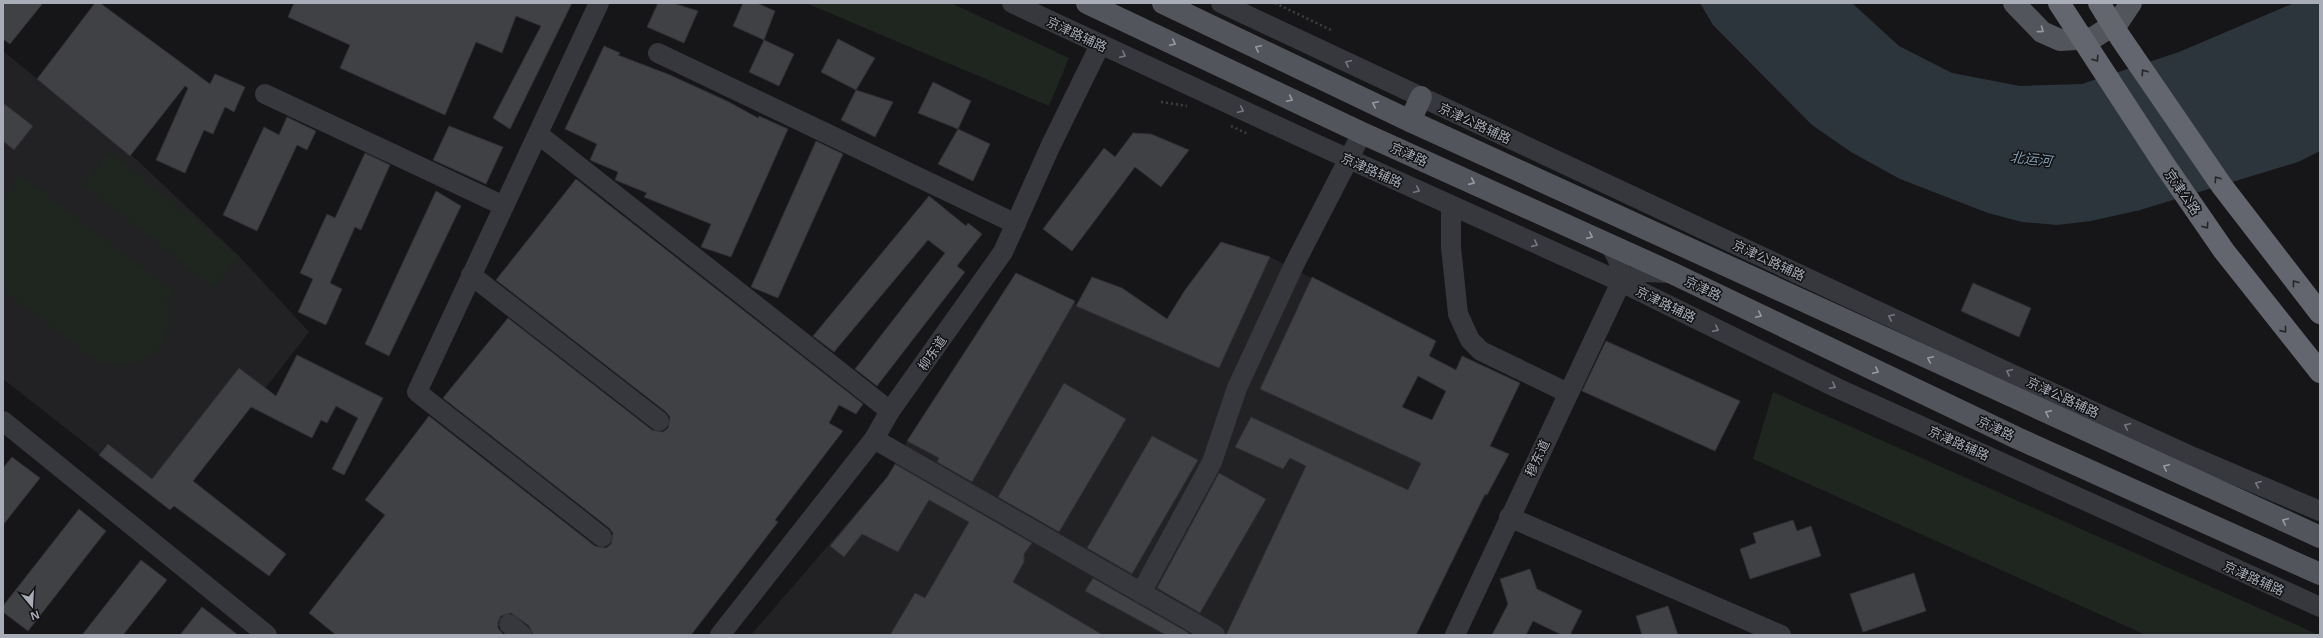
<svg xmlns="http://www.w3.org/2000/svg" width="2323" height="638" font-family="'Open Sans','Noto Sans SC',sans-serif">
<style>
.built{fill:#222225}
.green{fill:#1e261f}
.water{fill:#2c353c}
.building{fill:#404145;stroke:#303034;fill-rule:evenodd}
.lines{fill:none;stroke-linecap:round;stroke-linejoin:round}
.path{stroke:#3d3f44;stroke-width:2.5;stroke-dasharray:2 3;stroke-linecap:butt}
.minor{stroke:#37383d;stroke-width:20}
.major{stroke:#53555c;stroke-width:22}
.highway{stroke:#63666e;stroke-width:22}
.oneway{stroke:#979ba6}
.oneway2{stroke:#757881}
.oneway3{stroke:#26262a}
.labels{text-anchor:middle;stroke-width:3;stroke-linejoin:round;paint-order:stroke}
.street-label{font-size:13px;fill:#a8adb8;stroke:#111113}
.water-label{font-size:14px;font-style:italic;fill:#7f9bb3;stroke:#111113}
</style>
<rect width="100%" height="100%" fill="#161618"/>
<g class="built">
<path d="M3 51 138 161 239 256 309 332 170 510 3 379Z"/>
<path d="M1221 242 1270 257 1436 341 1402 407 1509 454 1482 502 1416 635H751L888 476 907 441 1016 273 1075 301 1076 306 1092 277 1122 288 1167 319 1185 290Z"/>
</g>
<g class="green">
<path d="M806 3H951L1069 58 1049 106Z"/>
<path d="M110 152 239 256 214 288 82 184Z"/>
<path d="M20 174 174 292 166 301C178 349 140 373 97 362L3 290V193L17 192 10 186Z"/>
<path d="M1773 392 2295 624 2318 635H2146L1753 459Z"/>
</g>
<path class="water" d="M1700 3H1852L1899 46 1952 73 2020 86 2082 84 2179 52 2294 3H2320V151L2298 162 2140 210 2091 221 2057 225 2022 222 1988 213 1900 179 1851 152 1812 125 1713 25Z"/>
<g class="building">
<path d="M3 3H43L10 44 3 39Z"/>
<path d="M95 3H100L210 84 215 74 245 87 234 112 225 107 213 134 204 130 185 173 156 160 188 88 185 86 130 156 37 79Z"/>
<path d="M294 3H572L510 129 493 118 541 26 516 16 502 53 476 42 445 115 340 68 350 45 288 17Z"/>
<path d="M658 3H673L698 11 684 43 647 27Z"/>
<path d="M743 3H757L775 11 764 40 733 26Z"/>
<path d="M838 39 875 58 856 90 821 72Z"/>
<path d="M764 40 794 54 779 86 749 72Z"/>
<path d="M604 46 620 53 618 55 670 75 729 102 758 118 759 116 788 129 731 257 701 247 711 224 644 197 647 193 615 180 618 172 590 160 597 144 565 129Z"/>
<path d="M933 82 971 101 958 129 918 113Z"/>
<path d="M856 90 893 102 875 137 841 120Z"/>
<path d="M3 103 33 126 14 150 3 141Z"/>
<path d="M287 117 316 131 307 150 297 145 257 231 223 215 264 127 279 135Z"/>
<path d="M449 126 503 147 486 184 433 160Z"/>
<path d="M958 129 990 144 973 181 938 164Z"/>
<path d="M1133 133 1151 134 1189 150 1161 187 1135 167 1072 251 1043 229 1104 148 1115 157Z"/>
<path d="M816 141 843 154 778 298 751 287Z"/>
<path d="M365 153 390 165 361 230 355 227 330 283 342 289 326 325 298 312 313 279 300 273 327 214 335 218Z"/>
<path d="M576 179 863 404 856 414 839 405 829 423 843 431 775 520 778 522 691 635H533L529 626 511 613 501 616 498 622V628L504 635H336L309 613 385 515 365 500 429 416 595 546 606 548 611 544 613 533 609 528 443 398 508 318 652 430 663 432 668 428 670 417 666 412 496 280Z"/>
<path d="M436 191 461 206 389 356 365 344Z"/>
<path d="M929 196 966 226 968 223 982 234 957 266 965 272 877 386 855 369 945 253 928 240 834 352 813 336Z"/>
<path d="M1221 242 1270 257 1219 368 1076 306 1092 277 1122 288 1167 319 1185 290Z"/>
<path d="M1016 273 1075 301 972 482 937 462 939 458 907 441Z"/>
<path d="M1312 277 1436 341 1429 356 1456 370 1462 356 1520 383 1490 446 1509 454 1487 495 1485 494 1416 635H1226L1306 466 1290 458 1283 469 1235 447 1251 417 1408 490 1421 463 1260 389ZM1418 376 1446 391 1432 420 1402 407Z"/>
<path d="M1973 283 2031 308 2019 337 1961 311Z"/>
<path d="M1606 341 1740 401 1715 451 1582 391Z"/>
<path d="M297 355 383 398 344 475 332 469 358 418 336 406 327 423 321 420 312 438 251 407 193 481 286 554 269 576 174 506 170 510 99 455 108 444 152 479 239 368 276 396Z"/>
<path d="M1064 383 1126 419 1059 532 998 497Z"/>
<path d="M1152 436 1198 460 1132 574 1087 548Z"/>
<path d="M12 457 40 478 3 525V468Z"/>
<path d="M895 464 1032 543 1024 554V562L1013 582 1103 635H890L915 593 925 598 969 522 929 500 898 552 862 534 844 557 830 546 888 476Z"/>
<path d="M1219 473 1266 499 1200 613 1157 588Z"/>
<path d="M79 509 106 531 28 631 3 612V606Z"/>
<path d="M1793 520 1797 531 1811 526 1821 556 1750 579 1740 549 1756 543 1753 533Z"/>
<path d="M141 560 167 580 123 635H82Z"/>
<path d="M1530 569 1537 589 1582 611 1570 635H1562L1533 621 1526 635H1492L1508 604 1500 579Z"/>
<path d="M1914 573 1926 611 1863 632 1850 594Z"/>
<path d="M1093 578 1189 633 1188 635H1166L1085 591Z"/>
<path d="M1668 606 1678 635H1642L1636 616Z"/>
<path d="M202 607 238 635H180Z"/>
</g>
<g class="lines">
<g class="path">
<path d="M1275 3 1333 31"/>
<path d="M1161 102 1187 106"/>
<path d="M1231 126 1248 134"/>
</g>
<g class="minor">
<path d="M599 3 417 392 602 537"/>
<path d="M1012 3 1318 145 1621 282 1837 388 2320 607"/>
<path d="M1221 3 2018 377 2193 457 2320 511"/>
<path d="M658 53 1016 224"/>
<path d="M265 94 504 206"/>
<path d="M538 134 890 411"/>
<path d="M1451 206V247L1458 314 1470 340 1481 351 1568 393"/>
<path d="M471 275 659 421"/>
<path d="M1621 282 1645 272 1671 273"/>
<path d="M3 421 267 635"/>
<path d="M874 439 1215 635"/>
<path d="M1509 517 1781 635"/>
<path d="M1141 593 1212 462 1237 388 1295 263 1362 133"/>
<path d="M509 624 522 635"/>
<path d="M720 635 874 439 890 411 1003 252 1050 147 1100 45"/>
<path d="M1455 635 1621 282C1622 267 1618 258 1610 245"/>
</g>
<g class="major">
<path d="M1087 3 1362 133 1672 273 2017 438 2320 574"/>
<path d="M1163 3 1410 121 2320 537"/>
<path d="M2014 3 2042 32 2060 40 2093 38 2119 21 2131 3"/>
<path d="M1410 121 1421 97"/>
</g>
<g class="highway">
<path d="M2059 3 2164 164 2224 251 2320 372"/>
<path d="M2099 3 2120 37 2222 186 2320 313"/>
</g>
</g>
<defs><path id="oneway-chevron" d="M-2-3.5L2.5 0L-2 3.5" fill="none" stroke-width="1.6" stroke-linecap="round" stroke-linejoin="round"/></defs>
<g class="oneway">
<use href="#oneway-chevron" transform="translate(2041 30) rotate(37)"/>
<use href="#oneway-chevron" transform="translate(1173 43) rotate(25)"/>
<use href="#oneway-chevron" transform="translate(1258 48) rotate(-155)"/>
<use href="#oneway-chevron" transform="translate(1290 99) rotate(25)"/>
<use href="#oneway-chevron" transform="translate(1375 104) rotate(-155)"/>
<use href="#oneway-chevron" transform="translate(1472 182) rotate(24)"/>
<use href="#oneway-chevron" transform="translate(1590 236) rotate(24)"/>
<use href="#oneway-chevron" transform="translate(1759 315) rotate(25)"/>
<use href="#oneway-chevron" transform="translate(1930 359) rotate(-155)"/>
<use href="#oneway-chevron" transform="translate(1876 371) rotate(25)"/>
<use href="#oneway-chevron" transform="translate(2048 413) rotate(-155)"/>
<use href="#oneway-chevron" transform="translate(2166 467) rotate(-155)"/>
<use href="#oneway-chevron" transform="translate(2285 521) rotate(-155)"/>
</g>
<g class="oneway2">
<use href="#oneway-chevron" transform="translate(1123 55) rotate(25)"/>
<use href="#oneway-chevron" transform="translate(1348 63) rotate(-155)"/>
<use href="#oneway-chevron" transform="translate(1241 110) rotate(25)"/>
<use href="#oneway-chevron" transform="translate(1417 190) rotate(25)"/>
<use href="#oneway-chevron" transform="translate(1535 244) rotate(24)"/>
<use href="#oneway-chevron" transform="translate(1891 317) rotate(-155)"/>
<use href="#oneway-chevron" transform="translate(1716 329) rotate(26)"/>
<use href="#oneway-chevron" transform="translate(2009 372) rotate(-155)"/>
<use href="#oneway-chevron" transform="translate(1833 386) rotate(26)"/>
<use href="#oneway-chevron" transform="translate(2127 426) rotate(-155)"/>
<use href="#oneway-chevron" transform="translate(2258 484) rotate(-157)"/>
</g>
<g class="oneway3">
<use href="#oneway-chevron" transform="translate(2096 59) rotate(57)"/>
<use href="#oneway-chevron" transform="translate(2144 72) rotate(-124)"/>
<use href="#oneway-chevron" transform="translate(2217 179) rotate(-124)"/>
<use href="#oneway-chevron" transform="translate(2206 226) rotate(55)"/>
<use href="#oneway-chevron" transform="translate(2295 283) rotate(-127)"/>
<use href="#oneway-chevron" transform="translate(2284 330) rotate(51)"/>
</g>
<g class="labels">
<g class="street-label">
<text transform="translate(1077 34) rotate(25)" y="5">京津路辅路</text>
<text transform="translate(1475 123) rotate(25)" y="5">京津公路辅路</text>
<text transform="translate(1409 154) rotate(24)" y="5">京津路</text>
<text transform="translate(1372 170) rotate(24)" y="5">京津路辅路</text>
<text transform="translate(2183 192) rotate(55)" y="5">京津公路</text>
<text transform="translate(1769 260) rotate(25)" y="5">京津公路辅路</text>
<text transform="translate(1703 288) rotate(25)" y="5">京津路</text>
<text transform="translate(1666 304) rotate(26)" y="5">京津路辅路</text>
<text transform="translate(932 353) rotate(-55)" y="5">柳东道</text>
<text transform="translate(2063 397) rotate(25)" y="5">京津公路辅路</text>
<text transform="translate(1996 428) rotate(25)" y="5">京津路</text>
<text transform="translate(1959 443) rotate(24)" y="5">京津路辅路</text>
<text transform="translate(1537 458) rotate(-64)" y="5">穆东道</text>
<text transform="translate(2254 578) rotate(24)" y="5">京津路辅路</text>
</g>
<g class="water-label">
<text transform="translate(2031 159) rotate(7)" y="5">北运河</text>
</g>
</g>
<rect width="2323" height="638" fill="none" stroke="#a8adb8" stroke-width="8"/>
<g transform="translate(32 606) rotate(162)" stroke="#111113" stroke-width="3" paint-order="stroke">
<path d="M0-3L7 15L0 10L-7 15Z" fill="#a8adb8"/>
<text y="-6" font-size="11" font-weight="bold" text-anchor="middle" fill="#a8adb8">N</text>
</g>
</svg>
